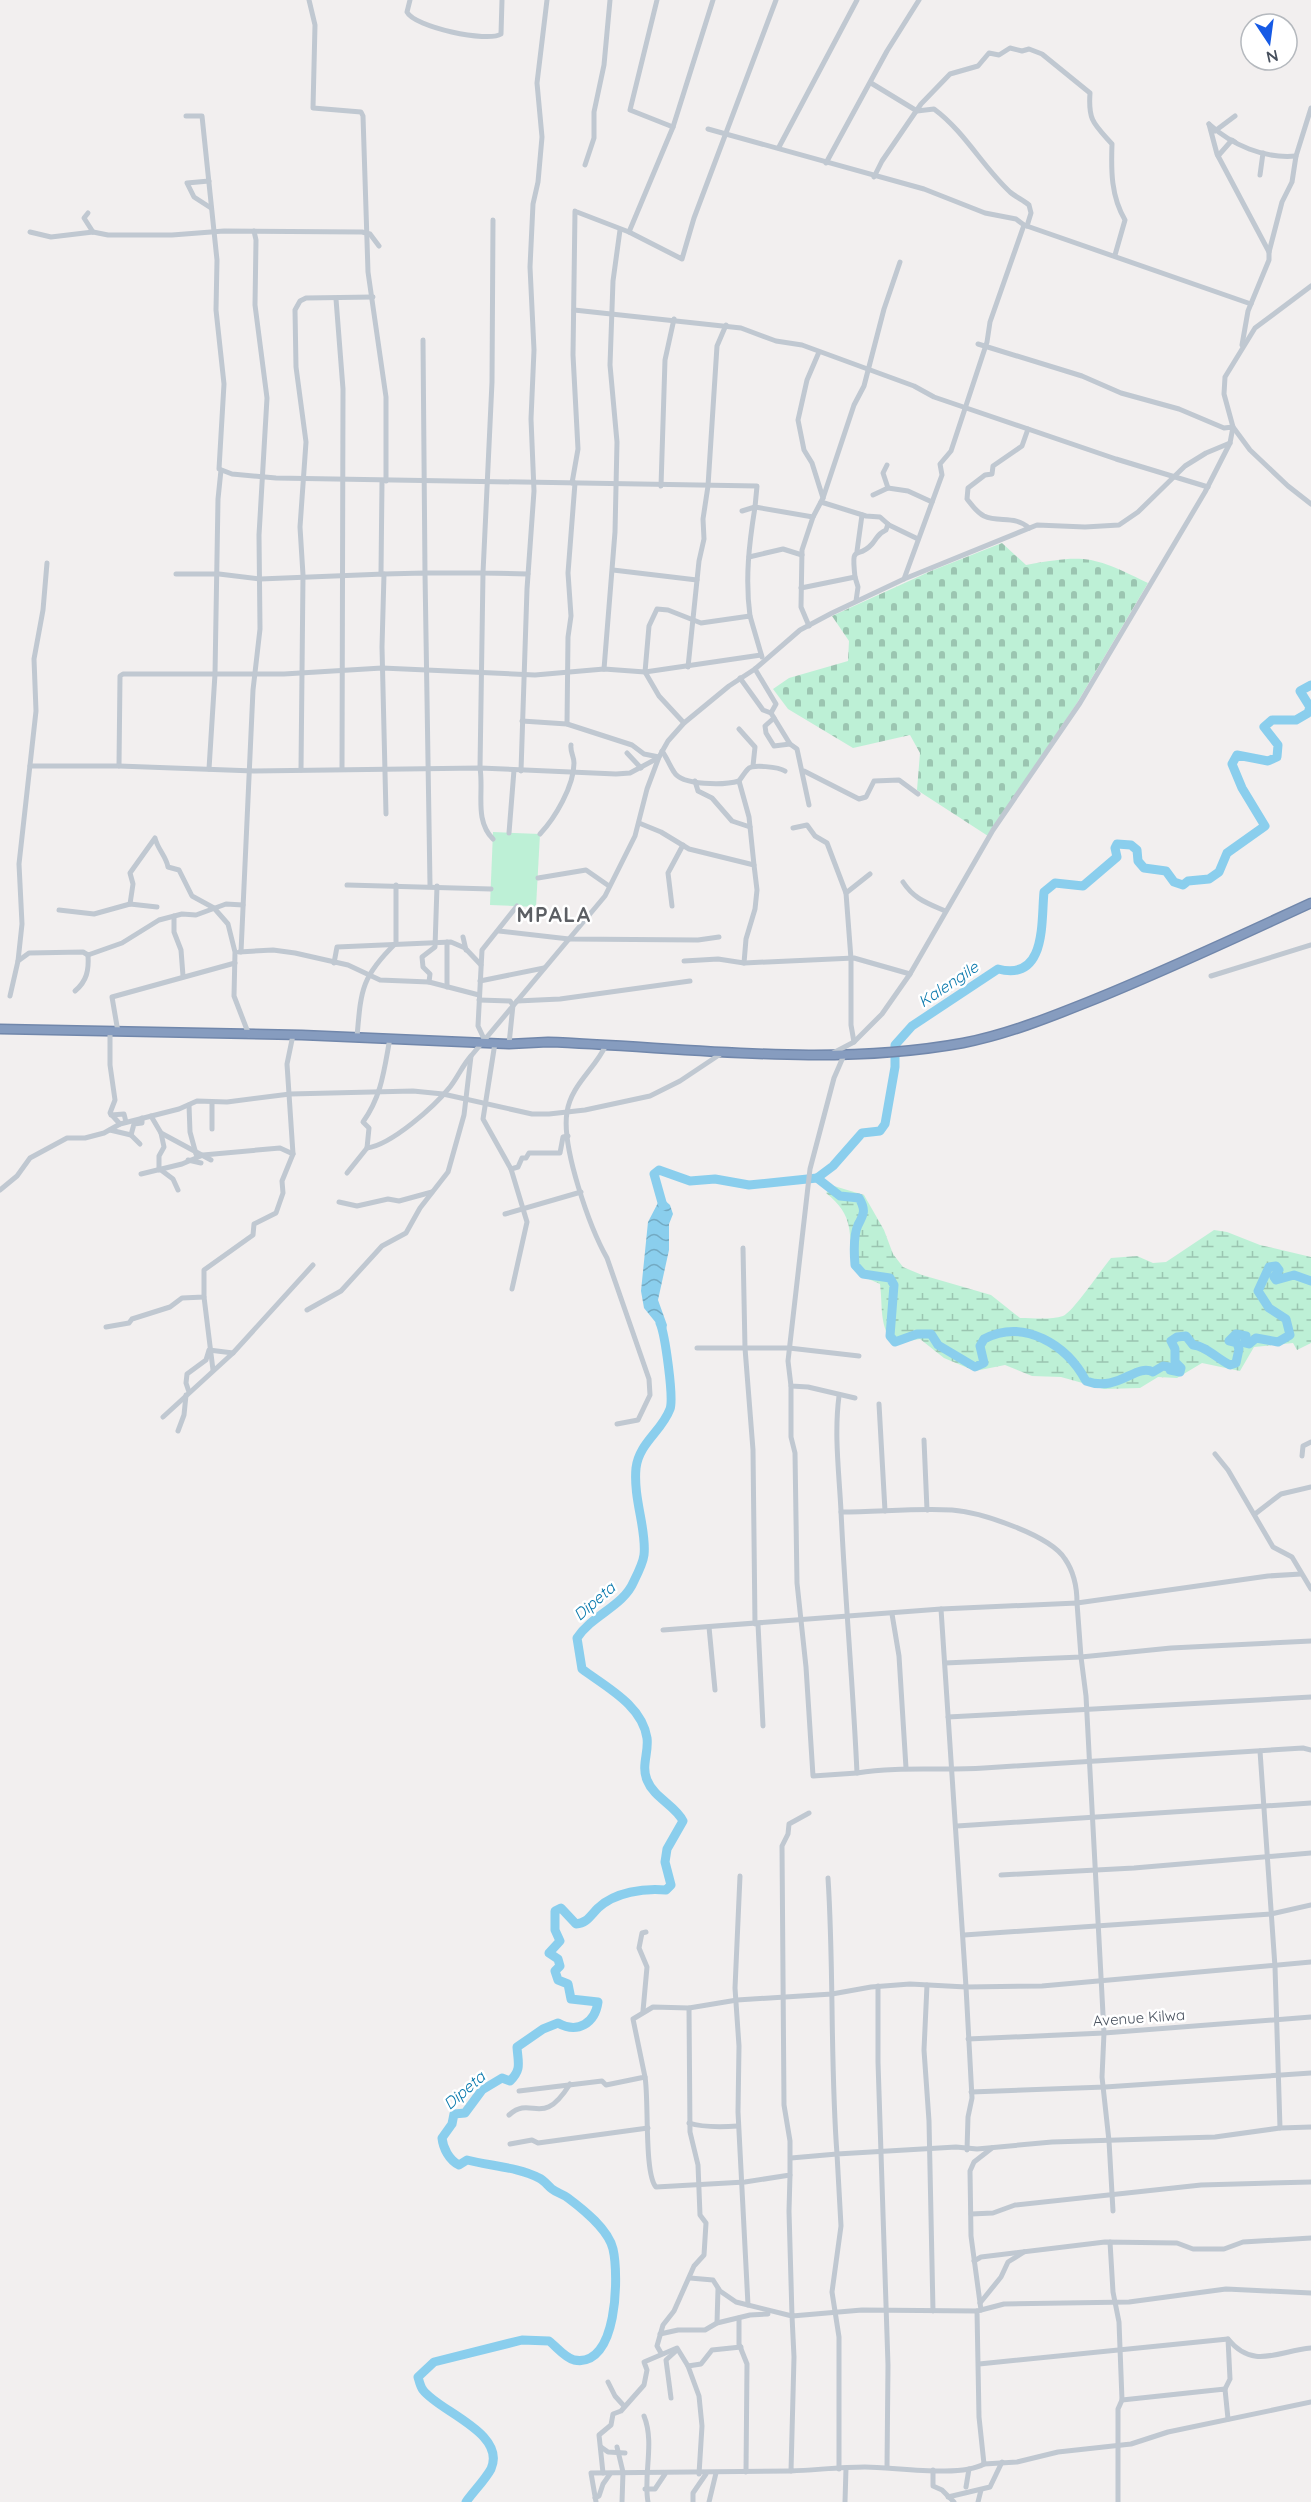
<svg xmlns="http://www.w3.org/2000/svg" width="1311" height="2502" font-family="Quicksand,sans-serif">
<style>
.grass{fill:#bdf0d6}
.wetland{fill:url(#wetland-marsh)}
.cemetery{fill:url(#cemetery-stones)}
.water{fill:url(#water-waves)}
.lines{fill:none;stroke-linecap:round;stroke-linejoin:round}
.river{stroke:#8aceed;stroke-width:9}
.highway-casing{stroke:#7187ab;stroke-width:11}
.minor{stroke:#c0c8d1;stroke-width:5}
.highway{stroke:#869cbf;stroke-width:8}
.labels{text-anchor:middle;stroke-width:5;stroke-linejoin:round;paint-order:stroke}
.street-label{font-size:15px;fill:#47505d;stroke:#fff}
.water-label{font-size:16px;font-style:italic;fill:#0a79ad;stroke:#fff}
.district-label{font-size:21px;font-weight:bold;letter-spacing:1.5px;fill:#5c5f64;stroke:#fff}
</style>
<defs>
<pattern id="wetland-marsh" width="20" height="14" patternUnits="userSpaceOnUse" patternTransform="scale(1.5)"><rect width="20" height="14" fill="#bdf0d6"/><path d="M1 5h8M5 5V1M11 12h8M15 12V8" fill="none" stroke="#9bc5b1"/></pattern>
<pattern id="cemetery-stones" width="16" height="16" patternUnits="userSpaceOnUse" patternTransform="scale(1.5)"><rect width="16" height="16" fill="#bdf0d6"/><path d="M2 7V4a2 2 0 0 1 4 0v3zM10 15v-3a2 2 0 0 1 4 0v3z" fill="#9bc5b1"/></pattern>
<pattern id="water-waves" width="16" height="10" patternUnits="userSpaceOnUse" patternTransform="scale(1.5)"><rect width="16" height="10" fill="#8aceed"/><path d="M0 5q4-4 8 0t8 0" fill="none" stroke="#73aac3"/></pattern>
</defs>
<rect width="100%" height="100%" fill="#f2efef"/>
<path class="grass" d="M493 832 540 834 536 907 490 905Z"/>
<path class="wetland" d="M834 1186 864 1195 884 1230 893 1254 903 1267 922 1275 991 1295 1020 1318C1033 1318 1051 1320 1063 1316 1073 1312 1101 1270 1111 1258L1137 1256 1153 1263 1166 1262 1214 1230 1227 1232 1260 1245 1311 1257V1343L1297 1350 1293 1343 1254 1347 1240 1371 1202 1363 1177 1378 1158 1377 1140 1388 1104 1389 1061 1377 1032 1376 1005 1365 975 1371 944 1358 920 1339 892 1344C879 1320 883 1310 880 1284L864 1277 852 1268C849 1233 855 1216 826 1193Z"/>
<path class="cemetery" d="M1002 543 1026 565C1086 554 1093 556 1148 583L1077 703 988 836 917 790 920 753 910 735 853 748 788 709 773 689 789 678 848 661 849 641 832 616 931 571Z"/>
<path class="water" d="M661 1197 670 1205 673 1214 669 1224V1250L658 1300 667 1325 665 1334 644 1308 641 1291 648 1222Z"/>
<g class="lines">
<g class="river">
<path d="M817 1178 833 1166 862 1133 880 1131 885 1124 895 1067V1045L912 1026 998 969C1047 982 1041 921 1044 892L1055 883 1083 886 1117 857 1115 848 1117 844 1131 845 1137 850 1138 861 1144 868 1166 871 1174 882 1183 885 1188 881 1209 879 1219 872 1227 853 1265 826 1242 788 1232 764 1237 755 1268 761 1277 757 1278 745 1264 727 1272 720H1296L1308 713 1310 707 1300 691 1311 685"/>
<path d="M663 1206 654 1174 659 1170 690 1181 715 1179 749 1185 817 1178 840 1196 859 1198C866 1210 864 1214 858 1225 853 1236 854 1253 855 1265L863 1274 890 1278 894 1285 890 1336 895 1342 917 1334H931L938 1345 975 1367 984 1363 980 1346 984 1339C1024 1318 1067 1345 1086 1381 1118 1393 1136 1363 1153 1372L1163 1366 1169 1367 1170 1370 1180 1372 1181 1368 1175 1362V1349L1171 1341 1177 1337 1186 1336 1193 1345C1206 1346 1216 1358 1230 1365L1236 1363 1239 1349 1237 1343 1229 1341 1236 1334 1246 1336 1245 1343 1249 1344 1256 1338 1278 1342 1290 1335 1286 1319 1269 1308 1258 1291 1269 1267 1276 1266 1279 1270 1274 1277 1276 1280 1294 1275 1311 1281"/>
<path d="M466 2502C473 2492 485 2480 491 2469 507 2433 438 2411 423 2390 420 2386 419 2380 418 2377L434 2362 522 2340 549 2341C557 2347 564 2357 574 2360 618 2369 619 2275 613 2249 608 2229 584 2210 568 2198 563 2194 557 2193 552 2189 548 2186 544 2180 539 2178 518 2167 490 2166 467 2160L459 2165C449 2160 443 2148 442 2138L452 2124 454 2114 465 2113 482 2090 502 2078 510 2081C522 2069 518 2063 517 2047L543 2029 558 2023C578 2034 595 2023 598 2002L571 1999 568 1984 558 1980 555 1971 560 1966 558 1959 549 1953 560 1941 555 1930V1911L561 1908 576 1924C587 1923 590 1916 598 1908 615 1892 644 1888 666 1890L671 1885 665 1862 667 1849 683 1821C675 1805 654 1798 647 1780 641 1766 649 1752 647 1738 642 1705 606 1687 582 1669L577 1638C593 1614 623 1607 634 1581 638 1573 643 1563 644 1555 647 1530 633 1499 636 1468 639 1443 662 1431 670 1409 674 1398 665 1334 660 1323"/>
</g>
<g class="highway-casing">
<path id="highway" d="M0 1029 302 1035 509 1044 548 1042C685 1047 826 1068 963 1043 1005 1035 1048 1018 1088 1002 1163 972 1237 937 1311 903"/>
</g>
<g class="minor">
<path d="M309 0 315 25 313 108 361 112 363 116 368 272 386 397V481"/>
<path d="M410 0 407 12C414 27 488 43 501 34L502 0"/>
<path d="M657 0 630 110 673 127"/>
<path d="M871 83 917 111 934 109C965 132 982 166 1010 192 1016 197 1023 200 1029 205L1031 213 1027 226"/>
<path d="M186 116H202L217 260 216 310 224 384 219 469 232 474 276 478 757 486 755 507 813 517"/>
<path d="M1209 124 1217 154 1269 252"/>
<path d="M1209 124C1232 145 1264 159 1296 156"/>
<path d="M708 129 924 189 985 213 1016 219 1024 225 1251 304"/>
<path d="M1215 131 1235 116"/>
<path d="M779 147 857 0"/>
<path d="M1218 156 1232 140 1235 142"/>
<path d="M826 163 887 51 919 0"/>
<path d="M585 165 594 138V112L604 65 610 0"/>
<path d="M1260 175 1263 153"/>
<path d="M874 177 882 161 921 104 950 74 978 66 989 53 999 55 1010 48 1022 51 1029 49 1042 54 1090 93C1088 121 1094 124 1112 144 1111 171 1111 196 1125 220L1115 255"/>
<path d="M209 181 187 183 194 197 211 208"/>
<path d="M577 212 629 232 673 127 713 0"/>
<path d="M88 213 84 218 93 232"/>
<path d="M493 220 492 382 483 573 528 574"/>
<path d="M30 232 51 237 93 232 108 235H172L224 231 362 232 370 234 379 246"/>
<path d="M629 232 682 259 694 218 776 0"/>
<path d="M1311 286 1255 328 1225 377 1224 394 1233 427 1250 450 1288 486 1311 504"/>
<path d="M336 299 343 389 342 769"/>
<path d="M574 310 741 328 776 341 802 345 914 386 934 397 1116 459 1208 487"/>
<path d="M423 340 425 573H483L480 768C484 792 474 820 493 839"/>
<path d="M1242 345 1248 311 1269 260V252L1282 202 1292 182 1296 156 1311 108"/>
<path d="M819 352 807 380 798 420 804 450 812 463 823 498"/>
<path d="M1028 429 1022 446 993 466 992 474 985 475 968 488 967 499C972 505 976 512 984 516 999 523 1015 515 1029 528"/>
<path d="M572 483 578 449 573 355 575 211"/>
<path d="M661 486 665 360 674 319"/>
<path d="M888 488 908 491 932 502"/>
<path d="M873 495 888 488 883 473 887 465"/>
<path d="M821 502 866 516 880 517 889 525 918 539"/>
<path d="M742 511 755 507"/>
<path d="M857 551 862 515"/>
<path d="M749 557 783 549 802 555"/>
<path d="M613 570 697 580"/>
<path d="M176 574H219L260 579 384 574 382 647 386 814"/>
<path d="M381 574 382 481"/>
<path d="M384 574 425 573 430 885"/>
<path d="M855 577C851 541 857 561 872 544 878 537 877 534 886 530L888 524"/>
<path d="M904 579 942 475 940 464 951 451 987 342 990 322 1024 225"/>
<path d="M801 588 855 577 858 587 856 601"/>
<path d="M750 616C745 579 749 544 755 507"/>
<path d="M809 626 801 607 802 550 813 517 823 498 854 405 864 386 884 309 900 262"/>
<path d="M688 667 699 561 704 539 703 519 708 486 717 346 726 325"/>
<path d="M604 669 615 532 617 442 610 365 613 281 620 230"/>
<path d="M755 669 776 704 771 713 790 744 797 749 809 805"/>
<path d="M740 678 763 710 771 713"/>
<path d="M774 718 765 726 766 733 774 746 790 744"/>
<path d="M522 721 567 724 632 745 644 754 659 757"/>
<path d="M684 723 659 696 645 672 649 626 657 609 668 610 701 623 750 616 762 657"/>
<path d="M567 724 568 637 571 616 568 573 575 483"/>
<path d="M739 729 755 747 753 766"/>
<path d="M662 751C667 758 670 766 674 772 682 786 725 785 739 781L749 817 754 865"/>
<path d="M627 753 641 768"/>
<path d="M30 766H119L120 676 123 674H284L382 668 535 675 604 669 645 672 761 655"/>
<path d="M119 766 254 771 480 768 616 774 630 773 658 758"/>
<path d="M209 769 215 674 218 499 221 470"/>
<path d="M301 770 303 575 300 527 306 442 296 367 295 310 300 301 306 298 373 297"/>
<path d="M521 771 527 589 534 491 531 419 534 350 530 267 533 204 538 182 542 137 537 83 547 0"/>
<path d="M804 771 859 799 866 797 874 781 899 780 918 794"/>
<path d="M695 781 698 791 712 798 732 821 750 827"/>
<path d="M739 781C742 777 745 772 748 769 752 764 779 767 785 771"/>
<path d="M639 823 661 832 689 849 754 865 757 890 755 909 746 939 744 963"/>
<path d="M793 828 807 825 815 836 827 843 846 893"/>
<path d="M509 833 514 770"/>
<path d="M540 834C555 818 574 786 574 763 574 756 570 752 571 745"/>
<path d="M538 878 586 870 609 886"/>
<path d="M903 882C914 899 927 903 945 911"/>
<path d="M347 885 491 889"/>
<path d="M130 904 133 884 130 873 155 838C158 850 166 856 168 867L179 870 192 896 214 908 228 924 235 952 234 996 249 1035"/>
<path d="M672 906 668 873 683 845"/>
<path d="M59 910 94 914 130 904 157 907"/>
<path d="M174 916V932L181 950 183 976"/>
<path d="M499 931 569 939 698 940 719 937"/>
<path d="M463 937 466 950"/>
<path d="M447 942V987"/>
<path d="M239 952 273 950 295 953 348 965 380 980 429 982 479 995"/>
<path d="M241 952 253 690 260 629 259 535 267 398 255 305 256 240 254 231"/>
<path d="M18 961 22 924 19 864 36 711 34 659 43 610 47 563"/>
<path d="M684 961 718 959 744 963 854 958 910 974"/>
<path d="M334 963 337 947 451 942 465 948 481 965"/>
<path d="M1211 976 1311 945"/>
<path d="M480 981 544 968"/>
<path d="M429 982 430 974 423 967 422 957 435 947 437 886"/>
<path d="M75 991C87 981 89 970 88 955"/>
<path d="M10 996 18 961 29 953 83 952 88 955 122 943 159 920 182 914 196 915 226 904 243 905"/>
<path d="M479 1000 510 1001 513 1005 509 1044"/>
<path d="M517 1001 560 999 690 981"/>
<path d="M110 1031V1065L115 1100 110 1113 120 1124"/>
<path d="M118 1032 112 997 235 963"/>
<path d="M357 1037C361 990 361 977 396 943V885"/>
<path d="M485 1041 478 1026 482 950 517 906"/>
<path d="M854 1042 851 1025V959L846 893 870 874"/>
<path d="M495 1043 483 1119 511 1169 527 1222 512 1289"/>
<path d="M606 1045C595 1069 571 1085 567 1112 561 1147 590 1228 607 1258L649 1379 650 1395 638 1420 617 1424"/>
<path d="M833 1053 854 1042 882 1014 910 974 993 830 1080 703 1205 492 1230 443 1233 427 1224 428 1179 409 1121 393 1082 376 978 344"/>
<path d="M844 1055 834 1078 810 1169 788 1361 791 1386 808 1387 855 1398"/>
<path d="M189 1105 190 1132 196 1154"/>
<path d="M111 1115 124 1114 126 1122"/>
<path d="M151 1116 161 1133 211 1160"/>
<path d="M212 1129V1103"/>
<path d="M110 1130 131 1135 140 1144"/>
<path d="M131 1135 134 1124 142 1123V1118"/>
<path d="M367 1148C391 1145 434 1107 450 1087 458 1077 462 1066 471 1056"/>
<path d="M188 1160 201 1163"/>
<path d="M511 1169 518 1167 522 1158H526L529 1153H560L563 1137 568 1136"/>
<path d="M159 1170V1156L164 1147 161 1133"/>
<path d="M161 1170 173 1179 178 1190"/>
<path d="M347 1173 367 1148 369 1128 363 1122C382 1095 384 1070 390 1038"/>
<path d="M141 1174 182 1164 203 1155 280 1148 293 1154"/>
<path d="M0 1190 17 1176 30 1158 67 1138H85L104 1133 120 1124 179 1109 197 1101 227 1102 290 1094 413 1091 443 1094 532 1114H549L585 1110 650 1096 680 1081 722 1053"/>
<path d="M339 1202 357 1206 388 1199 399 1201 432 1192"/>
<path d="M505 1214 581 1192"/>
<path d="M743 1248 745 1348 753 1450 755 1624"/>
<path d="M204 1297 213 1370"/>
<path d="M307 1310 341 1291 382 1246 406 1233 420 1208 448 1172 464 1115 471 1056 605 896 635 836 647 789 659 757 668 741 684 723 729 686 755 669 800 630 832 613 904 579 1037 525 1085 527 1119 525 1138 512 1185 466 1206 453 1230 443"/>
<path d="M106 1327 129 1323 132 1319 170 1307 182 1298 204 1297V1270L253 1235 254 1224 276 1213 283 1193 282 1181 293 1154 287 1064 293 1035"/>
<path d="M697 1348H789L859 1356"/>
<path d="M791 1386V1437L795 1453 797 1583 806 1667 813 1776 857 1773"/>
<path d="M189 1392 186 1383 187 1374 206 1360 209 1350 233 1353"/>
<path d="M839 1396C834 1434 839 1472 841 1511 845 1598 853 1685 857 1773 899 1766 942 1771 984 1768 1091 1762 1197 1755 1303 1748L1311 1750"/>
<path d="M879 1404 885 1511"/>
<path d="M163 1417 233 1353 313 1265"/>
<path d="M178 1431 184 1415 186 1395"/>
<path d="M924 1440 927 1510"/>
<path d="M1215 1454 1228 1470 1273 1547 1292 1557 1311 1589"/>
<path d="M1302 1456 1303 1446 1311 1442"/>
<path d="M841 1512C878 1512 915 1508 952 1510 980 1512 1050 1535 1065 1559 1074 1572 1077 1587 1077 1603L1268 1576 1301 1574"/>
<path d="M1255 1514 1281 1494 1311 1487"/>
<path d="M892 1614 899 1656 906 1768"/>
<path d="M758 1624 763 1726"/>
<path d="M709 1627 715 1690"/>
<path d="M663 1630 941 1609 1077 1603 1081 1657 945 1663"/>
<path d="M948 1717 1311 1697"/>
<path d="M1260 1751 1275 1967 1280 2128"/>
<path d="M957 1826 1311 1803"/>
<path d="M1001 1875 1134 1868 1311 1853"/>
<path d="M740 1876 735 1988 739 2046 738 2112 748 2305"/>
<path d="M964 1935 1271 1914 1311 1905"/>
<path d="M927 1985 924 2050 929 2121 933 2311"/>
<path d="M878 1986V2062L888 2365 887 2467"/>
<path d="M643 2011 647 1967 639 1948 642 1933 646 1932"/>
<path d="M968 2039 1104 2033 1311 2017"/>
<path d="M645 2077C649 2099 644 2174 656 2187L745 2182 790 2175V2141L784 2105 782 1846 788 1834 789 1824 809 1813"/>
<path d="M519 2091 602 2081 606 2085 645 2077 633 2019 653 2007 689 2008 737 2000 832 1994 871 1987 910 1984 966 1987 941 1609"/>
<path d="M971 2092 1105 2087 1311 2073"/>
<path d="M509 2115C533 2094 541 2130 570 2084"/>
<path d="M689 2123C704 2128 723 2127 738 2126"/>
<path d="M510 2144 532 2140 538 2143 648 2128"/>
<path d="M992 2148 974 2162 970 2171 971 2236 981 2310 977 2311 979 2417 984 2464 1017 2462 1058 2452 1131 2444 1168 2432 1311 2402"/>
<path d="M967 2150 968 2117 972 2098 966 1987 1042 1986 1311 1962"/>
<path d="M791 2158 837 2154C830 2062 834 1970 828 1878"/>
<path d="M790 2175 789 2211 792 2316 862 2310 977 2311"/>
<path d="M1113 2211 1109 2141 1102 2077 1104 2033 1086 1696 1081 1657 1171 1648 1311 1641"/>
<path d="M971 2214 993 2213 1015 2205 1201 2185 1311 2182"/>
<path d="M1110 2242 1113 2292 1119 2322 1122 2400 1118 2409V2502"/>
<path d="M974 2261 981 2257 1105 2242 1177 2243 1193 2249H1224L1243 2242 1311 2238"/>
<path d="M690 2278 713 2280 720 2291 736 2302 792 2316 794 2357 791 2471C816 2470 841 2467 865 2467 895 2467 959 2478 984 2464"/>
<path d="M980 2303 1001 2277 1008 2262 1024 2252"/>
<path d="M981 2310 1004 2304 1129 2302 1226 2289 1311 2293"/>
<path d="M739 2318V2344L747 2364 746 2472"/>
<path d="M717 2323 718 2289"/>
<path d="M660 2334 678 2330H705L717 2323 750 2315 768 2314"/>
<path d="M661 2353 657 2346 663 2325 674 2311 694 2266 704 2255 706 2223 700 2215 698 2165 690 2132 689 2008"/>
<path d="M979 2364 1228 2339C1253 2370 1278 2351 1311 2348"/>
<path d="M688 2366 699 2396 702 2426 699 2474"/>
<path d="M608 2382 615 2396 624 2406"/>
<path d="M1225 2389 1230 2379 1228 2339"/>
<path d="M671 2398 666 2360 677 2350"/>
<path d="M1122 2400 1225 2389 1228 2419"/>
<path d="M644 2416C655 2443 643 2475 648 2502"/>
<path d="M601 2447 608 2452 625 2453"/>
<path d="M617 2447 623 2472 622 2502"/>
<path d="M839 2469V2337L832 2292 841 2226 837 2154 956 2147 977 2149 1052 2142 1215 2137 1280 2128 1311 2127"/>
<path d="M933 2470V2486L942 2490 954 2502"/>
<path d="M603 2473 599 2435 611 2425 613 2414 621 2411 644 2385 647 2370 644 2362 677 2348 688 2366 701 2364 712 2350 741 2347"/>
<path d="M966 2487 969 2469"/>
<path d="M645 2489H655L665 2474"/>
<path d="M948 2497 990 2487 1002 2462"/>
<path d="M595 2498 599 2496 603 2484 610 2474"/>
<path d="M596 2502 591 2473 791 2471"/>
<path d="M693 2502V2493L706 2474"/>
<path d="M709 2502 716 2473"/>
<path d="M845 2502 846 2468"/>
<path d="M978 2502 981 2490"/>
</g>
<use href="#highway" class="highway"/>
</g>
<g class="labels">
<g class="street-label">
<text transform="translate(1139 2018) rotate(-4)" y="5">Avenue Kilwa</text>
</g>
<g class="water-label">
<text transform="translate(948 984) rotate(-34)" y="6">Kalengile</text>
<text transform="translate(594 1601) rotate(-41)" y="6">Dipeta</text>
<text transform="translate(464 2090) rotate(-41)" y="6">Dipeta</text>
</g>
<g class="district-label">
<text x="554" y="922">MPALA</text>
</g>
</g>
<g transform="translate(1269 42) rotate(167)"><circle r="28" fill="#ffffff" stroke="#b5b9be" stroke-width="1.5"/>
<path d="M0-4.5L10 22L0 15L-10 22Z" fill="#165ae5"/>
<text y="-9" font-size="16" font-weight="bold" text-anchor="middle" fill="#47505d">N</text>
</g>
</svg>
